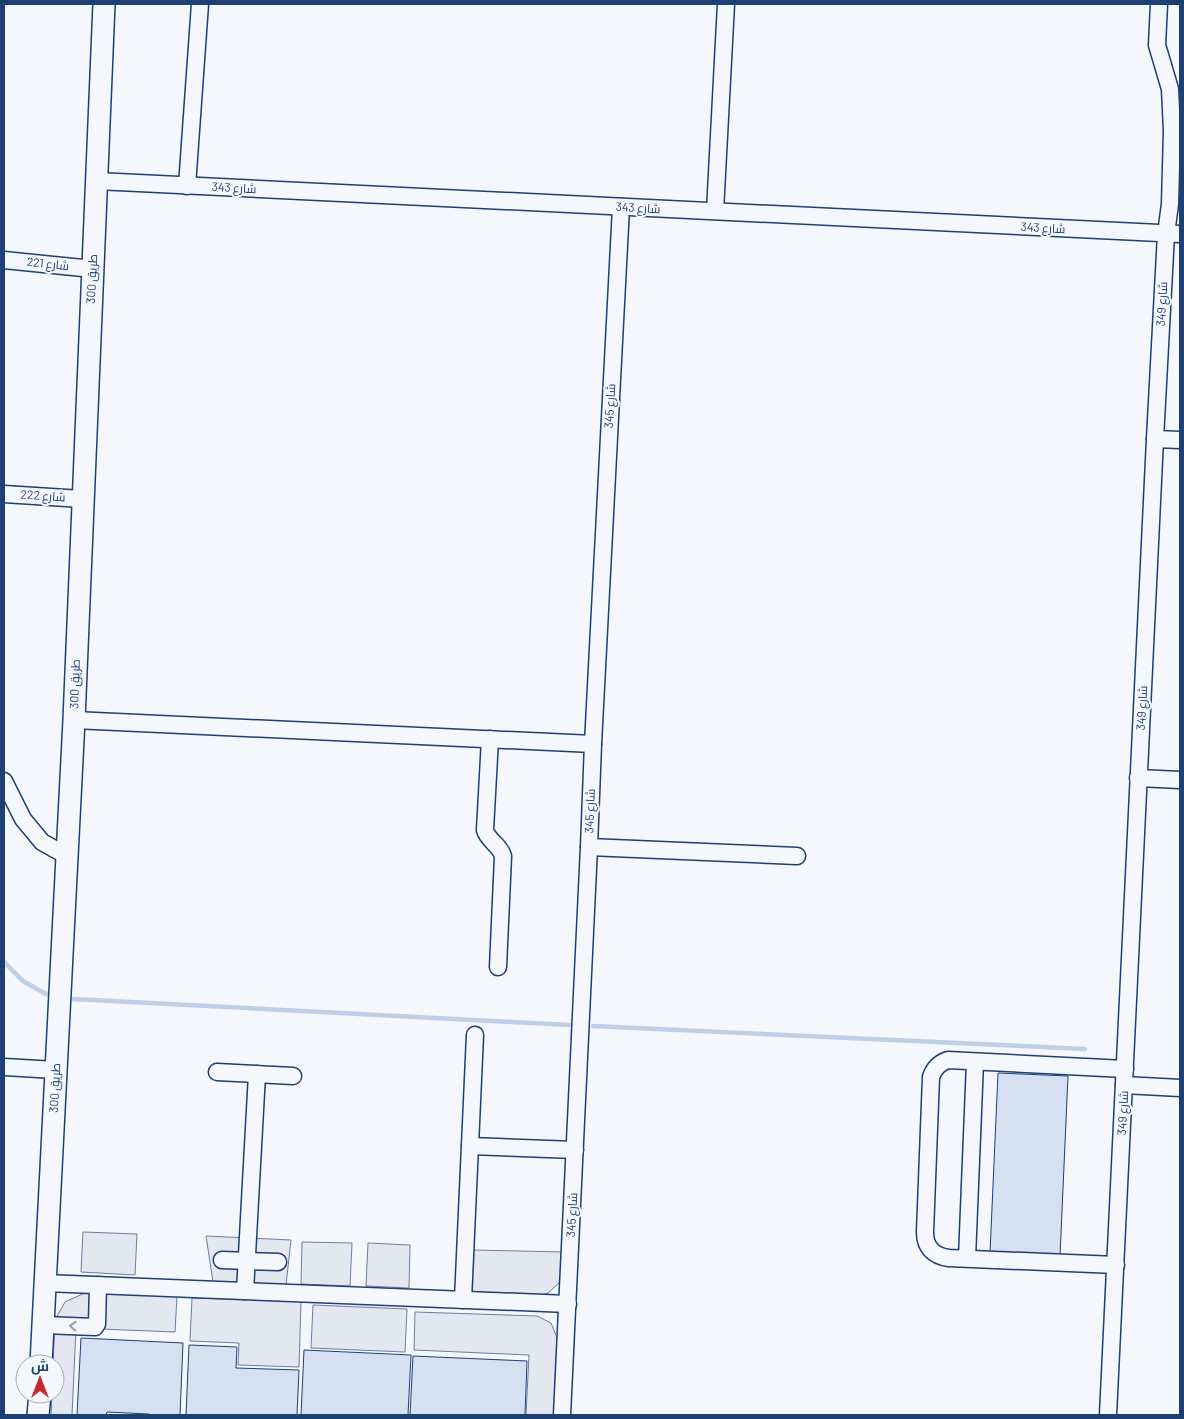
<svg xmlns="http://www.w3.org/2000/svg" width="1184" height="1419" font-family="Barlow,Cairo,sans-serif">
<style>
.parking{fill:#e3e8f0;stroke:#687fa3}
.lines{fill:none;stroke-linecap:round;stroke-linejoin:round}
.stream{stroke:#bed0e5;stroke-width:4.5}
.building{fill:#d5e0f0;stroke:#1d3f73}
.minor-casing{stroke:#1d3f73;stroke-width:19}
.major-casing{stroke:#1d3f73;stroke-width:24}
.minor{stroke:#f4f7fb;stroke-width:16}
.major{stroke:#f4f7fb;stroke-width:21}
.oneway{stroke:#889bb7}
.labels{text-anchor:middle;stroke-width:4;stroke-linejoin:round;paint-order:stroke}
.street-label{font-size:12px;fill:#1d3f73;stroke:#f4f7fb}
</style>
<rect width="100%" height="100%" fill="#f4f7fb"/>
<g class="parking">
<path d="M83 1232 137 1234 135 1275 81 1272Z"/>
<path d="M206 1236 291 1240 286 1285 213 1282Z"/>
<path d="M302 1242 352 1243 350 1286 301 1284Z"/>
<path d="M368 1243 410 1245 409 1288 366 1286Z"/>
<path d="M474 1250 564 1252V1270L559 1283 548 1293 538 1296 471 1293Z"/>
<path d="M87 1292 177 1296 175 1332 76 1328 72 1415H51L52 1394H55V1364H53L55 1320 65 1302Z"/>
<path d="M192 1298 301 1301 299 1367 238 1365 239 1343 190 1341Z"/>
<path d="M313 1305 407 1309 405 1352 311 1348Z"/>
<path d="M415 1312 537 1316 551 1323 558 1340 555 1415H526L529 1355 414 1350Z"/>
</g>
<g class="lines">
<g class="stream">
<path d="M4 962 23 981 44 993 47 994"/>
<path d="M73 999 569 1025"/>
<path d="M593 1026 1085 1049"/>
</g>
</g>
<g class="building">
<path d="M998 1073 1068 1076 1060 1256 990 1253Z"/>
<path d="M81 1338 183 1343 180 1415H149V1414L107 1412 106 1415H77Z"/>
<path d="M189 1345 237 1347 236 1368 299 1370 297 1415H186Z"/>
<path d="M304 1350 411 1355 408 1415H301Z"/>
<path d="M413 1356 527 1361 525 1415H410Z"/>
</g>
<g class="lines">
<g class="minor-casing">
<g id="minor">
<path d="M97 181 1180 234"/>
<path d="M187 186 200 4"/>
<path d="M715 211 726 4"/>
<path d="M4 260 93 269"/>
<path d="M1155 439 1180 440"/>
<path d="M4 494 82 499"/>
<path d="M74 720 593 744"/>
<path d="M490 739 485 830C488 841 500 845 503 856L498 967"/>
<path d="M1138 778 1180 780"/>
<path d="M4 781 23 819 42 842 67 856"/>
<path d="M589 847 797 856"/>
<path d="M4 1067 56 1070"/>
<path d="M217 1072 293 1076"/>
<path d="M1124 1085 1180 1088"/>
<path d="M470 1146 575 1150"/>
<path d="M967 1258 975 1062"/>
<path d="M222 1260 278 1262"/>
<path d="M1116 1265 949 1258C933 1256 925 1247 925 1232L931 1077C934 1068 939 1063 948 1060L1125 1069"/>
<path d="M45 1283 568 1304"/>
<path d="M245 1291 257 1074"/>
<path d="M463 1300 475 1035"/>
<path d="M43 1325 95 1327 97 1324 98 1285"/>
<path d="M562 1415 589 847 593 744 621 207"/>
<path d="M1108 1415 1155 439 1166 234 1170 204 1172 131 1170 89 1157 45 1159 4"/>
</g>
</g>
<g class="major-casing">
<g id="major">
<path d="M41 1364 74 720 104 4"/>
<path d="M38 1415 40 1394"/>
</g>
</g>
<use href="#minor" class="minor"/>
<use href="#major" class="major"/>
</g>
<defs><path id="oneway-chevron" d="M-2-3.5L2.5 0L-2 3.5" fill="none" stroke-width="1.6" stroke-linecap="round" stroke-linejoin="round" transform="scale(1.25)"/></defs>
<use class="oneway" href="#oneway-chevron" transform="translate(73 1326) rotate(-177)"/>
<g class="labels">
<g class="street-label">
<text transform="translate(234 188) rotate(3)" y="4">شارع 343</text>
<text transform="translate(638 208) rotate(3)" y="4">شارع 343</text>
<text transform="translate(1043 228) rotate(3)" y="4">شارع 343</text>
<text transform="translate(48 264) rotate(6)" y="4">شارع 221</text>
<text transform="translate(92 279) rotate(-87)" y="4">طريق 300</text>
<text transform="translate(1162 304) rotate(-87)" y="4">شارع 349</text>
<text transform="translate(610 406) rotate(-87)" y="4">شارع 345</text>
<text transform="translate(43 496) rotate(4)" y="4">شارع 222</text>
<text transform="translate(75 684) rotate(-88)" y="4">طريق 300</text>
<text transform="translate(1142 708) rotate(-87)" y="4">شارع 349</text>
<text transform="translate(590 811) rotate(-88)" y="4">شارع 345</text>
<text transform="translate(55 1088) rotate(-87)" y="4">طريق 300</text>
<text transform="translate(1123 1113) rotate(-87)" y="4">شارع 349</text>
<text transform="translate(572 1215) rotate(-87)" y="4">شارع 345</text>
</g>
</g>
<rect width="1184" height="1419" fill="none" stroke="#1d3f73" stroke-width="10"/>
<g transform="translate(40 1379)"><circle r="24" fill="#f4f7fb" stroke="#9eadc5"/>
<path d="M0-4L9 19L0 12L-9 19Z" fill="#c62828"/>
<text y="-8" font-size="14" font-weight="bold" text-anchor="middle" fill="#1d3f73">ش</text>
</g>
</svg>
